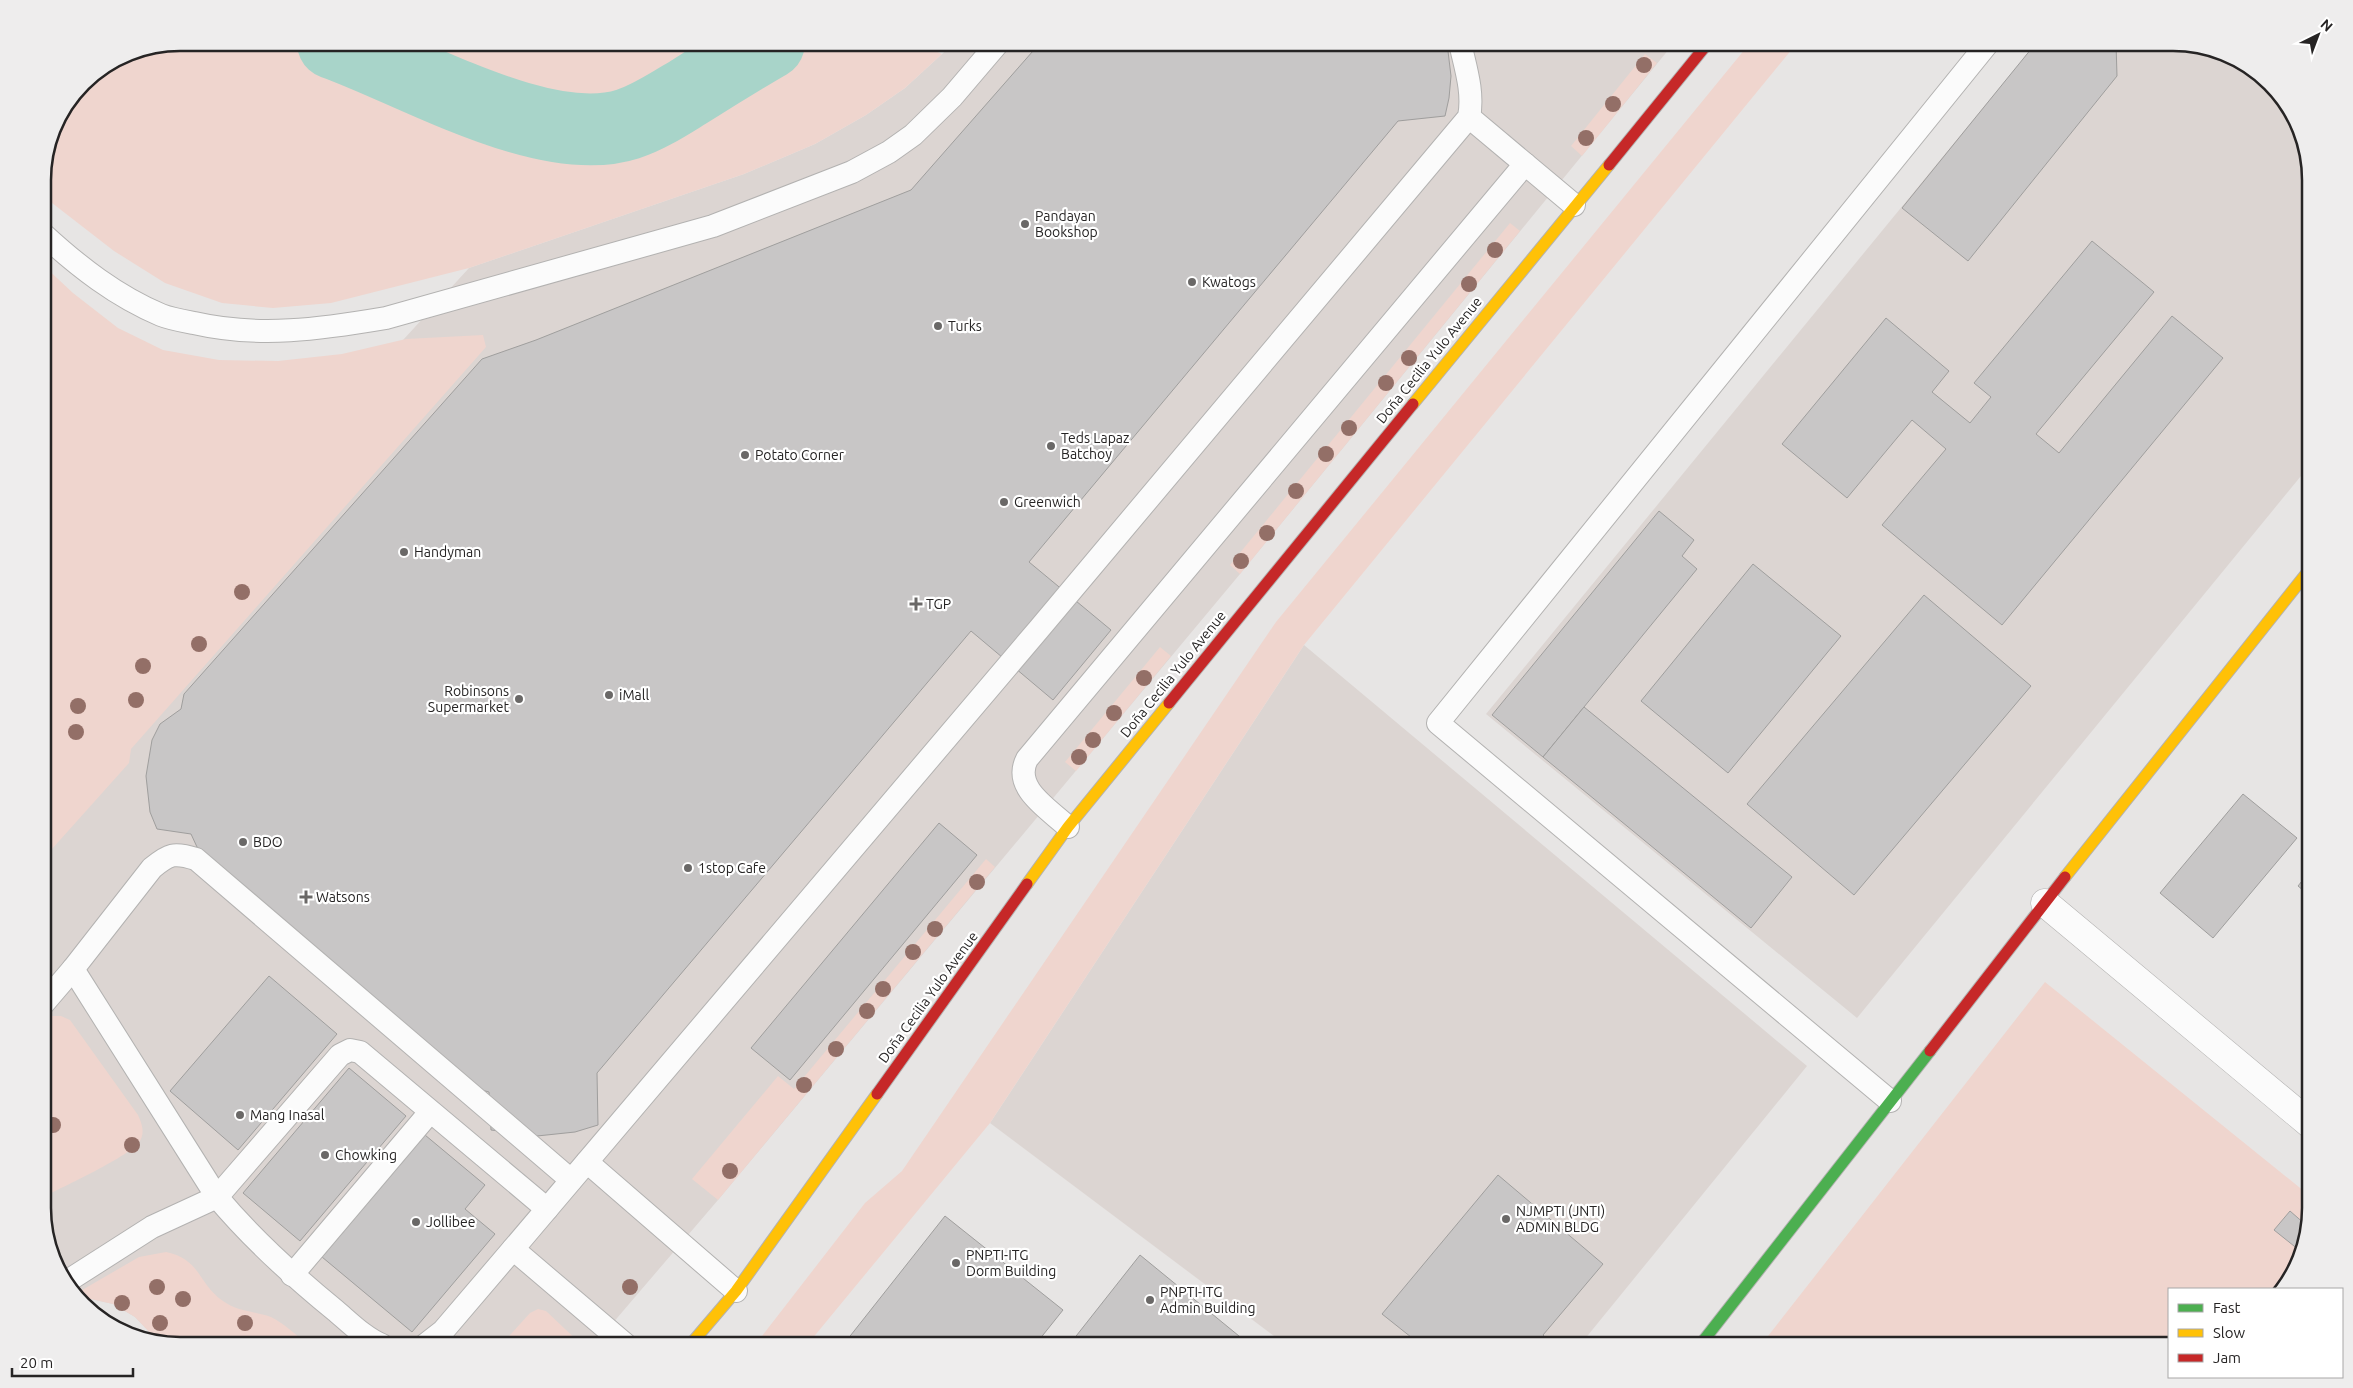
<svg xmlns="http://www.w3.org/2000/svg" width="2353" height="1388" font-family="Ubuntu,sans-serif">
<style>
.built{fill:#dcd5d2}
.green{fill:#efd5ce}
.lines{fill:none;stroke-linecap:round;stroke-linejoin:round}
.river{stroke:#a8d4c9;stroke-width:72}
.building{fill:#c8c6c6;stroke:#9f9e9d}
.lane-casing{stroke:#b3b2b1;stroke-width:24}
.street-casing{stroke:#b3b2b1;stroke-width:29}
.fast-casing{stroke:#b3b2b1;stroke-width:13}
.slow-casing{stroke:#b3b2b1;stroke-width:13}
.jam-casing{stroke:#b3b2b1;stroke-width:13}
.lane{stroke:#fbfbfb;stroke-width:22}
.street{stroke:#fbfbfb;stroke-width:28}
.fast{stroke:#4caf50;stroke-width:11}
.slow{stroke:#ffc107;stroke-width:11}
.jam{stroke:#c62828;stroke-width:11}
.tree{fill:#936f67}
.poi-dot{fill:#6a6867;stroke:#fff;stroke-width:2}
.labels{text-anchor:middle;stroke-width:4.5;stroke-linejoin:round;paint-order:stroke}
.poi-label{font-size:14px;fill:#262424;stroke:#fff;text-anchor:start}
.street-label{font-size:14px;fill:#262424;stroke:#fff}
.rim{fill:none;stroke:#262424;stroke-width:2.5}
</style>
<rect width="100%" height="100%" fill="#e7e5e4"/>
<g class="built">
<path d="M954 43H1674L1240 574 718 1200 594 1345H180L156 1339 135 1317 113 1304 91 1299 84 1300 61 1277 43 1217V733L469 268 744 174 815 144 866 115 905 88Z"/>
<path d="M2036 43H2173L2242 61 2292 111 2310 171V465L1857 1018 1486 714Z"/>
<path d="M1304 645 1807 1066 1580 1345H1286L990 1123Z"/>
</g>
<g class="green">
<path d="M180 43H918L942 54 905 88 866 115 815 144 744 174 469 268 331 303 273 308 222 303 165 283 114 251 43 196V171L53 127 83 83 128 53Z"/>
<path d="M1750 43H1797L1304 645 990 1123 807 1345H755L865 1203 902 1171 1276 622Z"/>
<path d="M1645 54 1657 63 1582 156 1571 146Z"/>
<path d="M1510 223 1520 231 1240 574 1230 565Z"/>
<path d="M43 265 73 293 118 328 163 350 219 360 278 361 342 354 406 339 483 335 486 347 131 749 129 763 43 859Z"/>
<path d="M1160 647 1171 656 1076 771 1065 762Z"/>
<path d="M986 859 995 867 718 1200 692 1179 778 1076 794 1089Z"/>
<path d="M2045 982 2310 1196V1208L2292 1277 2280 1289H2169V1345H1761Z"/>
<path d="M52 1016H61L70 1020 138 1115C142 1124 145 1132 140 1141 132 1155 61 1188 43 1197V1025Z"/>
<path d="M166 1252C201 1259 198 1284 223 1301 238 1312 255 1311 271 1317 285 1324 296 1335 308 1345H180L156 1339 135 1317 113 1304 91 1299 84 1300 77 1293 139 1257Z"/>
<path d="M538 1309 546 1311 582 1345H501L530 1313Z"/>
</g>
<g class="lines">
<path class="river" d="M333 43C412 71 545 151 628 124 650 117 672 102 692 90 717 74 743 58 769 43"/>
</g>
<g class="building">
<path d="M1040 43H1447L1451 76 1449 98 1445 116 1398 121 1029 562 1111 630 1053 700 971 631 597 1073 598 1125 575 1132 537 1136 491 1130 489 1092 474 1088 197 847 191 834 157 829 150 812 146 776 152 740 160 724 181 709 184 694 482 359 536 340 911 190Z"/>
<path d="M2036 43H2116L2117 76 1968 261 1902 208Z"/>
<path d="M2092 241 2154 292 2036 434 2059 453 2172 316 2223 358 2002 625 1882 525 1946 449 1912 420 1847 498 1782 444 1886 318 1949 371 1932 392 1970 423 1991 397 1974 383Z"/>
<path d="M1659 511 1694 540 1682 556 1697 569 1543 757 1492 715Z"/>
<path d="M1753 564 1841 636 1728 773 1641 701Z"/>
<path d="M1924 595 2031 686 1854 895 1747 804Z"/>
<path d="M1584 707 1792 877 1751 928 1543 757Z"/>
<path d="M2243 794 2297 838 2213 938 2160 893Z"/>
<path d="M939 823 977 855 790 1080 751 1048Z"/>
<path d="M2310 871V896L2298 886Z"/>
<path d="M269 976 337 1034 238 1150 170 1091Z"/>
<path d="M349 1068 406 1116 300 1241 243 1193Z"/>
<path d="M425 1135 485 1185 465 1209 495 1234 412 1332 322 1257Z"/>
<path d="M1498 1175 1603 1264 1543 1335 1553 1345H1421L1382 1314Z"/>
<path d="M2290 1211 2306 1225 2299 1250 2274 1230Z"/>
<path d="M945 1216 1063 1310 1035 1345H843Z"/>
<path d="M1140 1255 1250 1345H1069Z"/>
</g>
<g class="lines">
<g class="lane-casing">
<g id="lane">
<path d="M1469 117 1574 205"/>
<path d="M43 234C79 267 116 296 161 315 171 319 183 321 194 323 259 338 321 329 386 318L713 226 852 172 889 152 913 135 952 97 998 43"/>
<path d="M1068 827C1049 809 1012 788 1027 759L1525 164"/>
<path d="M73 969 217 1197C253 1240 293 1276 336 1311 350 1323 365 1338 382 1345"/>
<path d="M43 1004 73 969 152 868C169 854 174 852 196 859L571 1180"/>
<path d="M1890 1101 1438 723 1988 43"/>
<path d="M587 1162 736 1291"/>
<path d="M513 1249 626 1345"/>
<path d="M292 1275 430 1112"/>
<path d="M66 1282 152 1227 217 1197 340 1055 350 1050 360 1052 547 1209"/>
<path d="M425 1345 443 1331 513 1249 1039 629 1469 117C1474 92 1465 66 1460 43"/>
</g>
</g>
<g class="street-casing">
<path id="street" d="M2045 903 2310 1124"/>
</g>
<g class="fast-casing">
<path id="fast" d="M1700 1345 1930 1051"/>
</g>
<g class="slow-casing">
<g id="slow">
<path d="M1413 404 1609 165"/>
<path d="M2065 877 2310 569"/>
<path d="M1027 884 1068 827 1169 703"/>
<path d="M690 1345 736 1291 877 1094"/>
</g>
</g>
<g class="jam-casing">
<g id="jam">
<path d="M1609 165 1708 43"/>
<path d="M1169 703 1413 404"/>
<path d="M1930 1051 2065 877"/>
<path d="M877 1094 1027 884"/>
</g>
</g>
<use href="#lane" class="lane"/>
<use href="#street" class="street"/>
<use href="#fast" class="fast"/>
<use href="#slow" class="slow"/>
<use href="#jam" class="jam"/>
</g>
<g class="tree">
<circle cx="1644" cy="65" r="8"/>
<circle cx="1613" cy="104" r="8"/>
<circle cx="1586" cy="138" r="8"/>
<circle cx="1495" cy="250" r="8"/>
<circle cx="1469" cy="284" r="8"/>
<circle cx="1409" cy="358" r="8"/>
<circle cx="1386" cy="383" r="8"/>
<circle cx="1349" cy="428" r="8"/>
<circle cx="1326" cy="454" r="8"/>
<circle cx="1296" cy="491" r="8"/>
<circle cx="1267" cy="533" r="8"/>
<circle cx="1241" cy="561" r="8"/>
<circle cx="242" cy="592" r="8"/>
<circle cx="199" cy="644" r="8"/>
<circle cx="143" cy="666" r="8"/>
<circle cx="1144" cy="678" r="8"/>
<circle cx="136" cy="700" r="8"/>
<circle cx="78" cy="706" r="8"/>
<circle cx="1114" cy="713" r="8"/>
<circle cx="76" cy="732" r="8"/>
<circle cx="1093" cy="740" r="8"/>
<circle cx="1079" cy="757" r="8"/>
<circle cx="977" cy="882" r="8"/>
<circle cx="935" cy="929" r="8"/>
<circle cx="913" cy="952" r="8"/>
<circle cx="883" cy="989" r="8"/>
<circle cx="867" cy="1011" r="8"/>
<circle cx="836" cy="1049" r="8"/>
<circle cx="804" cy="1085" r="8"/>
<circle cx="53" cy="1125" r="8"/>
<circle cx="132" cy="1145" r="8"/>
<circle cx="730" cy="1171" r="8"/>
<circle cx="157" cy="1287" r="8"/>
<circle cx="630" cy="1287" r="8"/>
<circle cx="183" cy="1299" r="8"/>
<circle cx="122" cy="1303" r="8"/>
<circle cx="160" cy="1323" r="8"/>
<circle cx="245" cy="1323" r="8"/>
</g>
<g class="poi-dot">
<circle cx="1025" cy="224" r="5"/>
<circle cx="1192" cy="282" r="5"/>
<circle cx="938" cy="326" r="5"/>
<circle cx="1051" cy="446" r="5"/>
<circle cx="745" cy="455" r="5"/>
<circle cx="1004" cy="502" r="5"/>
<circle cx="404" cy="552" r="5"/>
<path d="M913.5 596.5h5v5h5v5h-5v5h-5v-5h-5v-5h5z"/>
<circle cx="609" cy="695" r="5"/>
<circle cx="519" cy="699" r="5"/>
<circle cx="243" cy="842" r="5"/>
<circle cx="688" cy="868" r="5"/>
<path d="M303.5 889.5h5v5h5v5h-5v5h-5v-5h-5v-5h5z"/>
<circle cx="240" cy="1115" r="5"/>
<circle cx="325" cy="1155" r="5"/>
<circle cx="1506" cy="1219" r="5"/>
<circle cx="416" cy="1222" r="5"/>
<circle cx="956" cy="1263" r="5"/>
<circle cx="1150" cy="1300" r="5"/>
</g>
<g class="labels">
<g class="poi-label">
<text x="1035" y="221">Pandayan<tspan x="1035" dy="16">Bookshop</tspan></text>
<text x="1202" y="287">Kwatogs</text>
<text x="948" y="331">Turks</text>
<text x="1061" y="443">Teds Lapaz<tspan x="1061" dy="16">Batchoy</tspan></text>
<text x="755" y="460">Potato Corner</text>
<text x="1014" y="507">Greenwich</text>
<text x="414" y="557">Handyman</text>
<text x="926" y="609">TGP</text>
<text x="509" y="696" text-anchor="end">Robinsons<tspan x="509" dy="16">Supermarket</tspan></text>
<text x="619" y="700">iMall</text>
<text x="253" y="847">BDO</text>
<text x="698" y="873">1stop Cafe</text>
<text x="316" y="902">Watsons</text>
<text x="250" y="1120">Mang Inasal</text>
<text x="335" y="1160">Chowking</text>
<text x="1516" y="1216">NJMPTI (JNTI)<tspan x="1516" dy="16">ADMIN BLDG</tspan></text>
<text x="426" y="1227">Jollibee</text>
<text x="966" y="1260">PNPTI-ITG<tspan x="966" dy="16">Dorm Building</tspan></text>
<text x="1160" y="1297">PNPTI-ITG<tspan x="1160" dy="16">Admin Building</tspan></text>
</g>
<g class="street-label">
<text transform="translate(1429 360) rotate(-51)" y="5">Doña Cecilia Yulo Avenue</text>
<text transform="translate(1173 674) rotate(-51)" y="5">Doña Cecilia Yulo Avenue</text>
<text transform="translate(928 997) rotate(-54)" y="5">Doña Cecilia Yulo Avenue</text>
</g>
</g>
<path d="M0 0H2353V1388H0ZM180 51H2173A129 129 0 0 1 2302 180V1208A129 129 0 0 1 2173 1337H180A129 129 0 0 1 51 1208V180A129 129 0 0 1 180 51Z" fill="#eeeded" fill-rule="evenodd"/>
<path class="rim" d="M180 51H2173A129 129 0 0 1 2302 180V1208A129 129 0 0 1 2173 1337H180A129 129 0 0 1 51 1208V180A129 129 0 0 1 180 51Z"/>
<rect x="2168" y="1288" width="175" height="90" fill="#ffffff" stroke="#a8a7a7"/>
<rect x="2178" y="1304" width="25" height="8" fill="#4caf50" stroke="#a8a7a7"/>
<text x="2213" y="1313" font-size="15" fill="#262424">Fast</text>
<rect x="2178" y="1329" width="25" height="8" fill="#ffc107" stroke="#a8a7a7"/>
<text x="2213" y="1338" font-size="15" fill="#262424">Slow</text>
<rect x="2178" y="1354" width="25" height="8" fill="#c62828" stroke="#a8a7a7"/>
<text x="2213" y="1363" font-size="15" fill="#262424">Jam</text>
<g transform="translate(2318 35) rotate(42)" stroke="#ffffff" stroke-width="4" paint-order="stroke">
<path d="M0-4L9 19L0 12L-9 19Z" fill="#262424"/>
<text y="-8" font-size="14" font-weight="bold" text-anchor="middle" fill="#262424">N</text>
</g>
<path d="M12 1368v8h121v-8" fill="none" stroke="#262424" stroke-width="2.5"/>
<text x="20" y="1368" font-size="15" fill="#262424" stroke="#ffffff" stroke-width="4" paint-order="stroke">20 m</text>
</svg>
